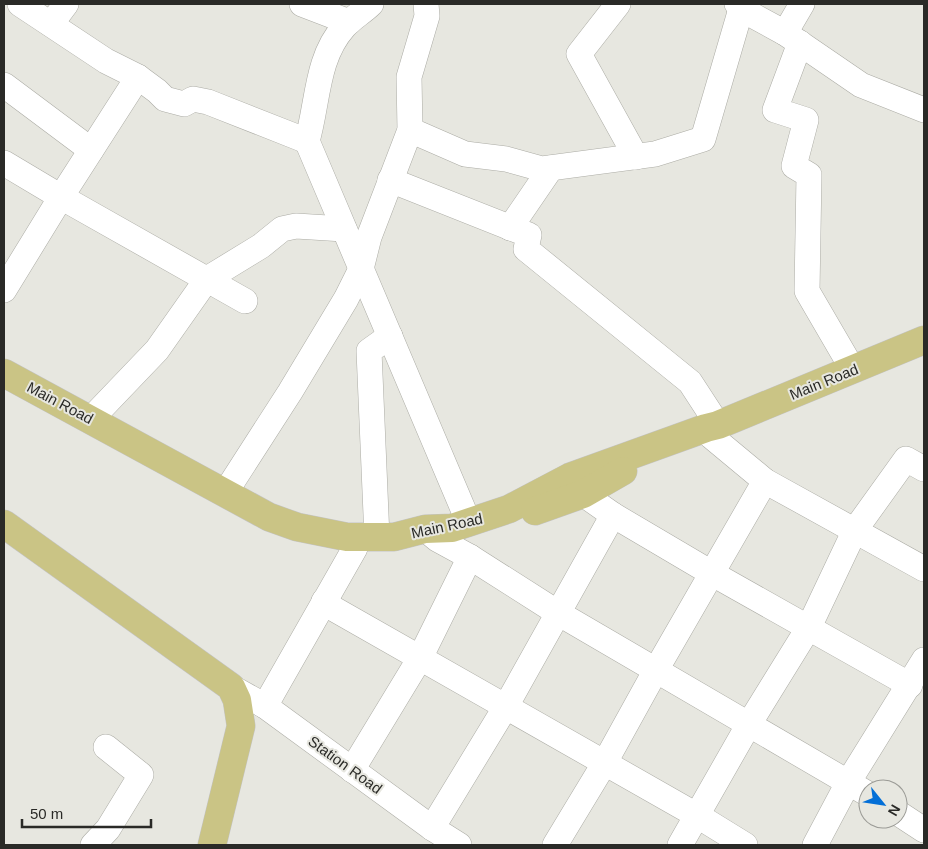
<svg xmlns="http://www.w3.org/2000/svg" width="928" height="849" font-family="Helvetica,sans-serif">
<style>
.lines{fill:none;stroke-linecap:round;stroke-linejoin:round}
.minor-casing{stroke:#acaca5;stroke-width:26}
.major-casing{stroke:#c3c3c3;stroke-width:29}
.minor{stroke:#fff;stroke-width:25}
.major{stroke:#cac485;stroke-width:28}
.labels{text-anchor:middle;stroke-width:4;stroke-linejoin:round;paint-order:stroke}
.street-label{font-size:15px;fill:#2a2a27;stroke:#e7e7e0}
</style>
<rect width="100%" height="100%" fill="#e7e7e0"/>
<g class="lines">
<g class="minor-casing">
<g id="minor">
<path d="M20 4 106 61 138 77 157 91 165 99 184 104 193 99 208 102 307 141"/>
<path d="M302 4 349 22"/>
<path d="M371 4C363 12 352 18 344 27 316 58 318 104 307 141L469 523"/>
<path d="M618 4 579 54 636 157"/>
<path d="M737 4 741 9 785 33 861 85 924 110"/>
<path d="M51 24 66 4"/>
<path d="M785 33 802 4"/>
<path d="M800 43 775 110 806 120 794 166 809 175 807 291 853 370"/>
<path d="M4 85 91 150"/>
<path d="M410 130 465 154 506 159 542 169 655 154 703 139 741 9"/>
<path d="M4 163 61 197 245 301"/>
<path d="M390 180 529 235 526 249 690 382 718 425"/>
<path d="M510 228 551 168"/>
<path d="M4 290 61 197 138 77"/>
<path d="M91 419 157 350 207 279 261 246 282 229 296 226 344 229"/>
<path d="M706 428 712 437 765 481 924 569"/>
<path d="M572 479 583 494 613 515 713 574 910 685"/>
<path d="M225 493 290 392 346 299 361 269 369 237 410 130 409 77 427 16 426 4"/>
<path d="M425 529 437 539 470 557 558 613 868 794"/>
<path d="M377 538 369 351 390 336"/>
<path d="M324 601 334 609 698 816 745 845"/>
<path d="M231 687 265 706 432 828 459 845"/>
<path d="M265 706 355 548"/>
<path d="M352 770 420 658 470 557"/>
<path d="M898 813 924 830"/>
<path d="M432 828 505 708 613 515"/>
<path d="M93 845 108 829 141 775 106 747"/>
<path d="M555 845 604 764 656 670 765 481"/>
<path d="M680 845 749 724 809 627 855 530 906 459 924 469"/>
<path d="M815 845 849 781 924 660"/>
</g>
</g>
<g class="major-casing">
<g id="major">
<path d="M4 373 269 517 297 527 347 537H394L425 529 452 528 509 509 570 477 706 428 718 425 924 340"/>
<path d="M535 511 583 494 623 471"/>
<path d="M4 524 231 687 237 700 241 726 212 845"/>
</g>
</g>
<use href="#minor" class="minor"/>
<use href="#major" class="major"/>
</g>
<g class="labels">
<g class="street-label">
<text transform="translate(824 382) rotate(-22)" y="5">Main Road</text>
<text transform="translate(60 403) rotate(28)" y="5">Main Road</text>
<text transform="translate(447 526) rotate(-12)" y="5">Main Road</text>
<text transform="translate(345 765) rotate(36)" y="5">Station Road</text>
</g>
</g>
<rect width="928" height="849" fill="none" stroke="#2a2a27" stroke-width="10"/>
<g transform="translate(883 804) rotate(120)"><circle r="24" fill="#e7e7e0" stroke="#9b9b96"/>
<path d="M0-4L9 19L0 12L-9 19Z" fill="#036fd7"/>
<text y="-8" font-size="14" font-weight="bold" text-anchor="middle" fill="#2a2a27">N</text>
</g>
<path d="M22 819v8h129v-8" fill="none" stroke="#2a2a27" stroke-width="2.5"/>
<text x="30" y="819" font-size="15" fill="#2a2a27" stroke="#e7e7e0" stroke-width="4" paint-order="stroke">50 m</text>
</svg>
